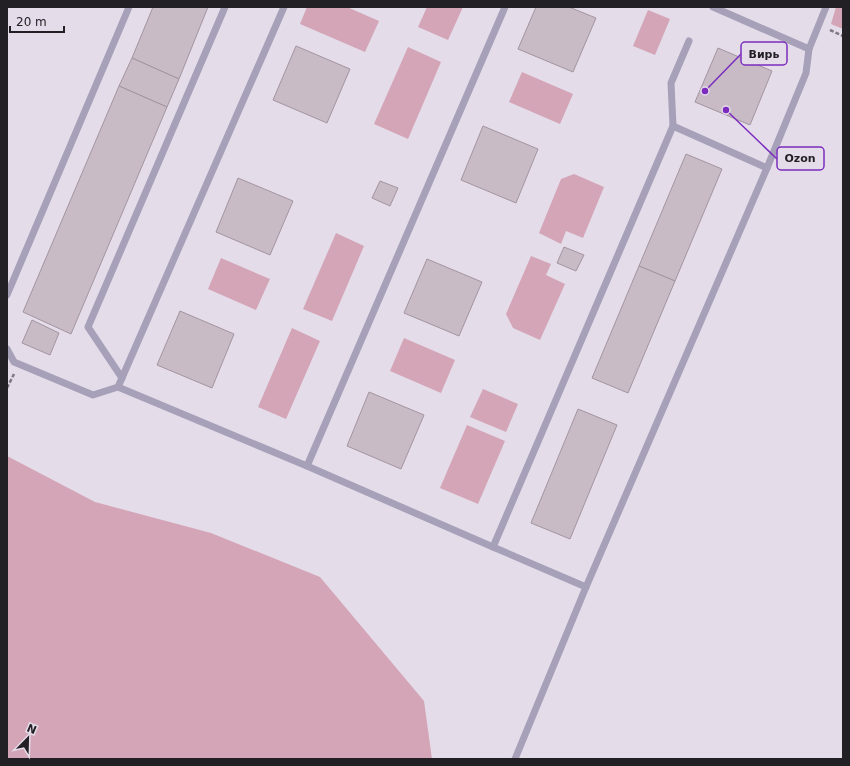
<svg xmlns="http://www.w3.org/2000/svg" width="850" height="766" font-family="'DejaVu Sans',sans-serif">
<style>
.green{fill:#d3a5b7}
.building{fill:#c8bbc5;stroke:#a395a0}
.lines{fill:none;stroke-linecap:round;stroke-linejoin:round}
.path{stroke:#7f7983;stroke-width:2.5;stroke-dasharray:4 2;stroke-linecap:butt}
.service{stroke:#a6a1b9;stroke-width:7}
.leader{fill:none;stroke:#7b2cbf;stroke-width:1.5}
.callout-dot{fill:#7b2cbf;stroke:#e5dcea;stroke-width:1.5}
.callout{fill:#e5dcea;stroke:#7b2cbf;stroke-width:1.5}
.callout-label{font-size:11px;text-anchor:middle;font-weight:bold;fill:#232025}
</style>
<rect width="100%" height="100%" fill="#e5dcea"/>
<g class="green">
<path d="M307 7H347L379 21 365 52 300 24Z"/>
<path d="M427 7H463L448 40 418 27Z"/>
<path d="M836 7H843V29L831 24Z"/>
<path d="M648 10 670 19 655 55 633 46Z"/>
<path d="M408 47 441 62 408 139 374 124Z"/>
<path d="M522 72 573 94 560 124 509 102Z"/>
<path d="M574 174 604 187 583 238 566 231 561 244 539 233 561 179Z"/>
<path d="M336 233 364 246 332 321 303 309Z"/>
<path d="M531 256 551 264 546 275 565 284 540 340 513 328 506 314Z"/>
<path d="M221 258 270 279 256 310 208 289Z"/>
<path d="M292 328 320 341 286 419 258 407Z"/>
<path d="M404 338 455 360 441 393 390 371Z"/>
<path d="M483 389 518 404 506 432 470 417Z"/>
<path d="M467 425 505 441 478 504 440 488Z"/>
<path d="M7 456 95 502 211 533 320 577 424 701 432 759H7Z"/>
</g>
<g class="building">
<path d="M153 7H208L179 79 132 58Z"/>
<path d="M536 7H569L596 18 573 72 518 49Z"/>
<path d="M296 46 350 69 327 123 273 100Z"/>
<path d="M718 48 772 71 750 125 695 102Z"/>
<path d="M132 58 179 79 167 107 119 86Z"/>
<path d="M119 86 167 107 71 334 23 312Z"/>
<path d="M483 126 538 149 516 203 461 180Z"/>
<path d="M686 154 722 169 675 281 639 266Z"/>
<path d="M238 178 293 201 270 255 216 232Z"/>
<path d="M380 181 398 188 390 206 372 198Z"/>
<path d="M564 247 584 255 576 271 557 263Z"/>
<path d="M427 259 482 282 459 336 404 313Z"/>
<path d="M639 266 675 281 628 393 592 378Z"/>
<path d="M180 311 234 334 212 388 157 365Z"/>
<path d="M32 320 59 333 50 355 22 343Z"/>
<path d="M369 392 424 415 401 469 347 446Z"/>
<path d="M578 409 617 425 570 539 531 523Z"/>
</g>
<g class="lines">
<g class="path">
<path d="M830 30 843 36"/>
<path d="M7 388 14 374"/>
</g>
<g class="service">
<path d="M284 7 118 387 307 466"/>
<path d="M713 7 809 49"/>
<path d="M673 126 767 168"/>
<path d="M7 295 129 7"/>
<path d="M7 349 14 362 93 395 118 387"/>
<path d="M122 378 88 327 225 7"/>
<path d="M493 547 307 466 505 7"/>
<path d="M586 587 493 547 673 126 671 83 689 41"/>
<path d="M515 759 586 587 767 168 806 73 809 49 826 7"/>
</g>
</g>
<path class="leader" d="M705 91L741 54M726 110L777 159"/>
<g class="callout-dot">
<circle cx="705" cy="91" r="4"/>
<circle cx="726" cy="110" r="4"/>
</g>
<g class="callout">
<rect x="741" y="42" width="46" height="23" rx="4"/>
<rect x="777" y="147" width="47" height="23" rx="4"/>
</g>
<g class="callout-label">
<text x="764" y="58">Вирь</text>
<text x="800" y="162">Ozon</text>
</g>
<rect width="850" height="766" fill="none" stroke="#232025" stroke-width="16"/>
<g transform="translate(28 738) rotate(23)" stroke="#e5dcea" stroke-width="3" paint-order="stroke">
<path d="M0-3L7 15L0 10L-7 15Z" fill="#232025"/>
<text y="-6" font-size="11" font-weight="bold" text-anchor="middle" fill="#232025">N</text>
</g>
<path d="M10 26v6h54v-6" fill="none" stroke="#232025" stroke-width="2"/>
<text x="16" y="26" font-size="12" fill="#232025" stroke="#e5dcea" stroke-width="3" paint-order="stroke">20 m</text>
</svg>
